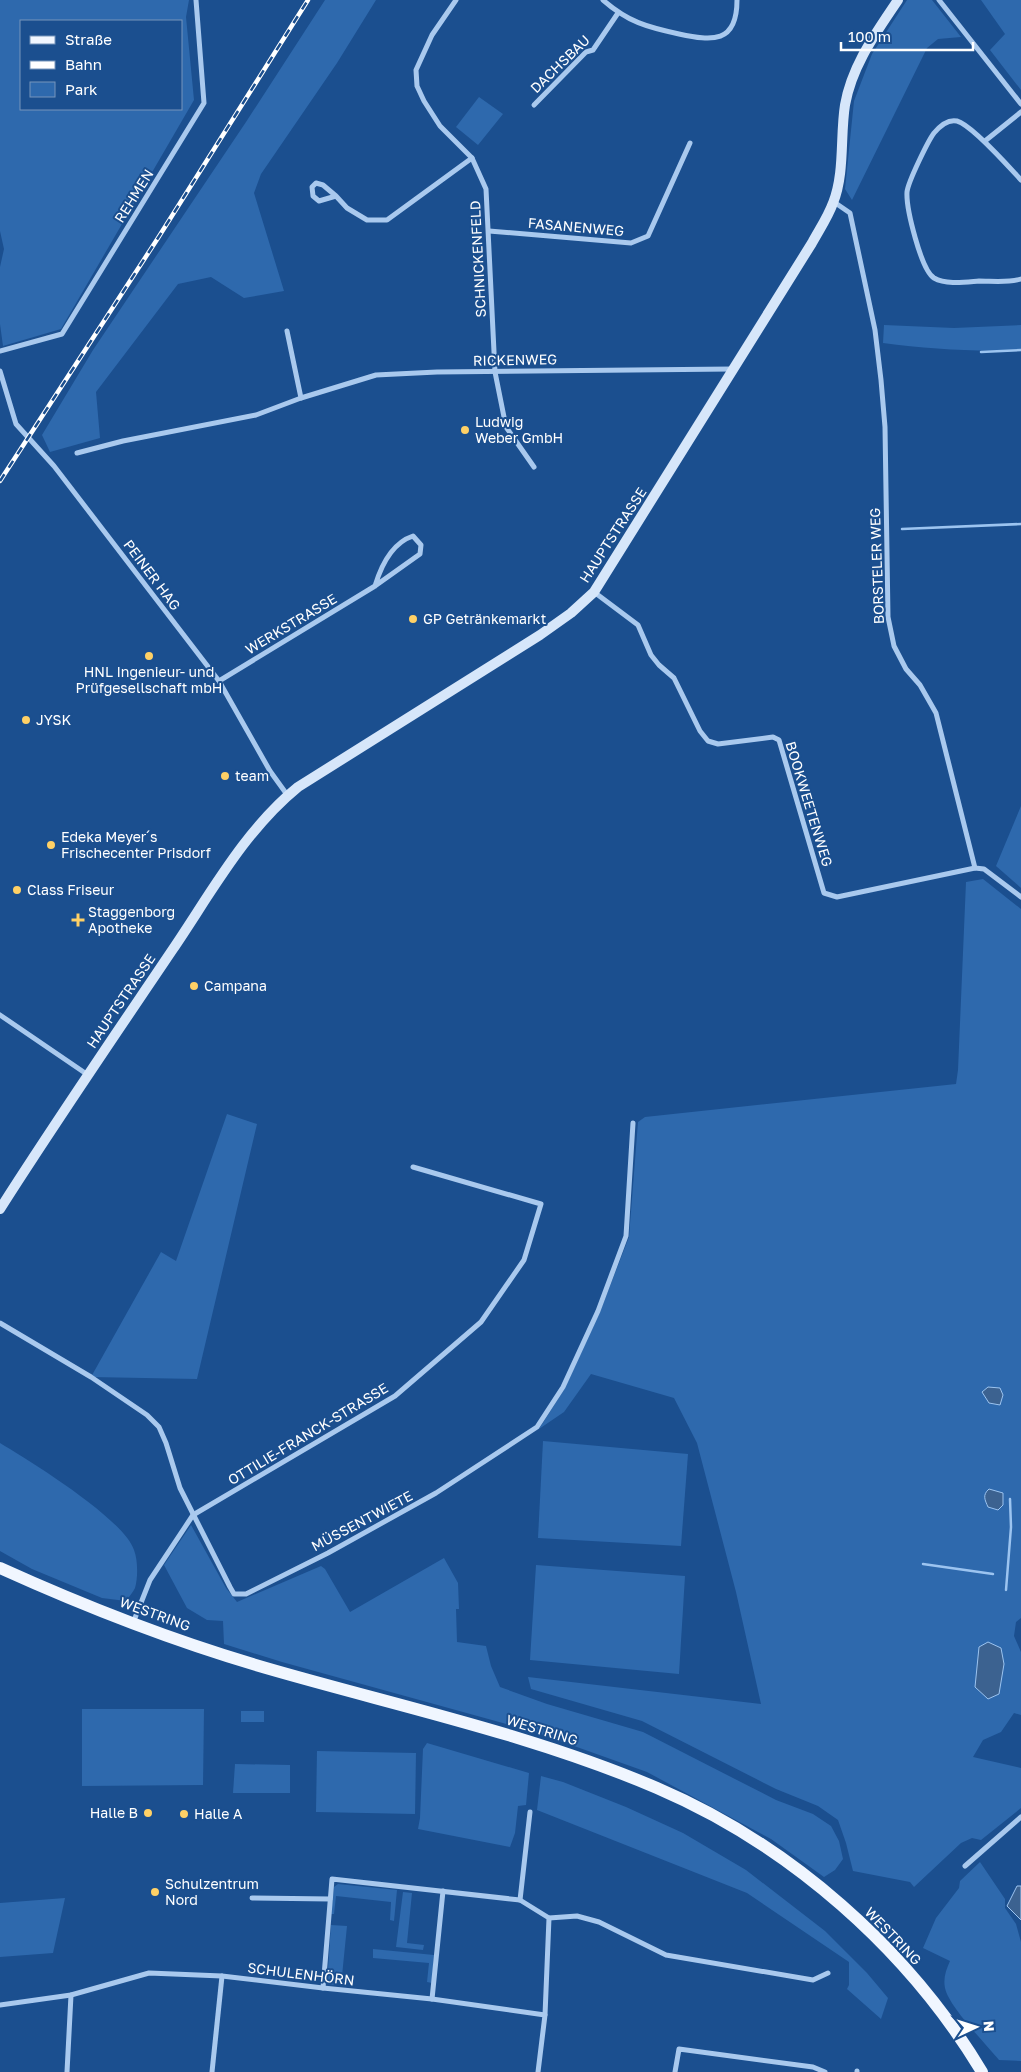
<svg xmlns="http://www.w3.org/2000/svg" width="1021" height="2072" font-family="'Golos Text',sans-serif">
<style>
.green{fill:#2e69ad;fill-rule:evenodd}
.water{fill:#3c6290;stroke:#9cc4f0}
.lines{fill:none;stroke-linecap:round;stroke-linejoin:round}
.stream{stroke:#9cc4f0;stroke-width:2.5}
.minor{stroke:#a9c9ee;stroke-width:5}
.secondary{stroke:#d6e6fa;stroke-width:10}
.primary{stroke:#f0f6ff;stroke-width:12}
.rail-casing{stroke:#fff;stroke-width:4.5}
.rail{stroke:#1b4f8f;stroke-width:2.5;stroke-dasharray:8;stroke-linecap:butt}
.poi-dot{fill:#ffd166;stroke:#1b4f8f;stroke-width:2}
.labels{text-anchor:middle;stroke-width:4;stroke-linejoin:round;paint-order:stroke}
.street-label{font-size:14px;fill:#fff;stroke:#1b4f8f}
.poi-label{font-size:14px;fill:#fff;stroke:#1b4f8f;text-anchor:start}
</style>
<rect width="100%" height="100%" fill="#1b4f8f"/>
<g class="green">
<path d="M0 0H189L186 17 194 100 61 329 3 346 0 324V267L4 249 0 231ZM181 21V109H21V21Z"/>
<path d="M325 0H376L337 63 261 174 254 193 284 291 244 298 211 277 178 284 96 392 100 438 50 452 42 435 93 350 246 122Z"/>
<path d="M907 0H932L961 37 938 39 927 48 852 200 845 189 854 101 872 54Z"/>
<path d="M981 0H1021V90L990 50 1005 34Z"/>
<path d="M479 97 503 114 478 145 456 127Z"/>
<path d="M884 325 954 328 1021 325V350C974 352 929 349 883 343Z"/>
<path d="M1021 806V888L996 866Z"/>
<path d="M983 879 1021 909V1618L1016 1622 1014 1636 1021 1652V1715L1014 1713 1001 1732 983 1740 973 1757 1021 1768V1808L981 1840 972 1838 961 1843 914 1887 910 1882 853 1871 846 1843 838 1820 818 1806 776 1789 642 1721 531 1689 528 1677 761 1704 736 1592 697 1443 674 1398 591 1374 564 1412 539 1429 565 1388 600 1312 629 1237 638 1122 645 1117 956 1084 958 1070 966 882Z"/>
<path d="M227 1114 257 1124 197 1379 91 1377 161 1252 176 1261Z"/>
<path d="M543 1441 688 1454 681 1546 538 1538Z"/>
<path d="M0 1443C30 1461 124 1519 134 1550 138 1560 138 1578 135 1588 133 1592 129 1597 126 1601L102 1598 32 1569 0 1551Z"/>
<path d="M191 1525 226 1588 237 1602 321 1566 325 1569 350 1612 444 1558 458 1583 459 1609H456L457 1642 486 1646 491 1666 500 1687 547 1704 643 1732 776 1800 813 1814 831 1826 839 1841 843 1859 835 1870 824 1877 771 1839 647 1772 532 1731 282 1662 224 1644 223 1621 207 1620 187 1608 164 1565Z"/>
<path d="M536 1565 685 1576 679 1674 530 1660Z"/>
<path d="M82 1709H204L203 1785 82 1786Z"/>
<rect x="241" y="1711" width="23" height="11"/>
<path d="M427 1743 529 1773 526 1805 518 1806 515 1833 510 1847 418 1829 420 1818 423 1749Z"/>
<path d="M317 1751 416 1753 415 1814 316 1812Z"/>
<path d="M235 1764 290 1765V1793H233Z"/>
<path d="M541 1776 563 1782 626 1807 683 1833 746 1870 825 1931 867 1973 888 1998 881 2019 847 1989 849 1985V1962L747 1893 537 1810Z"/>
<path d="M980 1862 1005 1899V1908L1016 1924 1021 1942V2061L999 2060C986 2044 949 2007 945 1988 943 1978 946 1970 950 1961L923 1948 936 1918 959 1888 960 1881Z"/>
<path d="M338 1884 397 1890 394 1921 390 1920 391 1902 336 1896 334 1914H331L334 1887Z"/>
<path d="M403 1892 412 1893 407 1943 424 1945 423 1950 396 1947Z"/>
<path d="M65 1898 53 1953 0 1957V1903Z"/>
<path d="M331 1925 347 1926 342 1976 336 1975 335 1985 327 1984Z"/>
<path d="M373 1949 434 1955 432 1983 427 1982 429 1963 373 1958Z"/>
</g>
<g class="water">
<path d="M988 1387 1000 1388 1003 1395 1000 1405 989 1403 982 1392Z"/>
<path d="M989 1489 1003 1493V1505L998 1510 988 1507C985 1500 982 1495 989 1489Z"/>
<path d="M988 1642 1001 1648 1004 1664 999 1694 988 1699 975 1687 979 1647Z"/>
<path d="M1017 1886H1021V1920L1007 1906Z"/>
</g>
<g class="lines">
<g class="stream">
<path d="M981 352 1021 350"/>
<path d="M902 529 1021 524"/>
<path d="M923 1564 993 1574"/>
<path d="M1006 1590 1011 1527 1010 1499"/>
</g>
<g class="minor">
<path d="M456 0 432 35 416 70 417 86 424 101 440 126 472 158 486 189 495 372 506 427 534 467"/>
<path d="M603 0C628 22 647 27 679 34 712 41 737 44 737 0"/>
<path d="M939 0 1021 104"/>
<path d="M534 105 586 52 593 50 618 13"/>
<path d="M985 141 1021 112"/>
<path d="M1021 180C1009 167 972 125 957 121 948 119 939 127 934 133 928 141 908 182 907 192 906 208 921 270 934 278 946 285 966 282 979 281 992 281 1009 283 1021 279"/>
<path d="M336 196 323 185 316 183 312 187 313 196 319 201 336 196 347 208 367 220H387L472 158"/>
<path d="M834 202 850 213 875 330 881 380 885 427 888 617 894 646 906 669 920 685 936 713 975 868 984 869 1021 897"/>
<path d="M489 231 631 243 648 236 690 143"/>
<path d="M287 331 301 398"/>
<path d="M0 351 62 334 204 103 196 0"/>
<path d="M0 371 16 424 54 466 219 681 270 771 288 796"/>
<path d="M77 453 123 441 256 415 301 398 376 375 437 372 732 369"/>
<path d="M594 592 638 625 651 655 659 665 674 678 700 731 708 741 718 744 773 737 779 740 824 893 837 897 975 868"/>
<path d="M219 681 375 586 420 554 421 545 413 536C392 543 381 566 375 586"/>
<path d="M0 1015 88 1075"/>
<path d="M0 1323 91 1377 147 1415 159 1427 166 1443 180 1488 230 1587 234 1594H246L328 1553 436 1493 537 1427 563 1387 598 1311 626 1236 633 1123"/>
<path d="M133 1623 150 1580 193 1515 395 1396 481 1322 524 1260 541 1204 413 1167"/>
<path d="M965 1866 1021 1817"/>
<path d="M252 1898 330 1899"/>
<path d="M520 1900 530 1812"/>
<path d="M549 1918 577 1916 599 1922 666 1955 813 1980 828 1973"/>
<path d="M323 1988 332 1879 520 1900 549 1918 545 2015"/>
<path d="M432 1999 443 1891"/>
<path d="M0 2005 71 1995 149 1973 222 1976 323 1988 432 1999 545 2015 538 2072"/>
<path d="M67 2072 71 1995"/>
<path d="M212 2072 222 1976"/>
<path d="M675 2072 679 2049 813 2067 825 2072"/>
<path d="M857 2072V2071"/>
</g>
<path class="secondary" d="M0 1209C56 1121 115 1035 173 949 211 893 245 830 298 787L540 635 571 613 594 592 812 243C819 230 828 217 833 203 845 173 840 136 845 105 852 65 876 33 898 0"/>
<path class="primary" d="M0 1568C86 1607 176 1642 266 1668 397 1706 531 1734 657 1788 790 1845 908 1949 982 2072"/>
<g class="rail-casing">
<path id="rail" d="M0 481 158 238 308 0"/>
</g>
<use href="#rail" class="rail"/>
</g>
<g class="poi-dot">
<circle cx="465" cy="430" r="5"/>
<circle cx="413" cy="619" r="5"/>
<circle cx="149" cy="656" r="5"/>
<circle cx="26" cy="720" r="5"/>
<circle cx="225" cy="776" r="5"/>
<circle cx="51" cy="845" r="5"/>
<circle cx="17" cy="890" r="5"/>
<path d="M75.5 912.5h5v5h5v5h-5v5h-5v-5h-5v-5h5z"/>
<circle cx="194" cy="986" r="5"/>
<circle cx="148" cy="1813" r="5"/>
<circle cx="184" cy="1814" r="5"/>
<circle cx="155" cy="1892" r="5"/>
</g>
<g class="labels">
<g class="street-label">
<text transform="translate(560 64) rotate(-44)" y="5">DACHSBAU</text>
<text transform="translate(134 196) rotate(-58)" y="5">REHMEN</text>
<text transform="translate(576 227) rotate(5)" y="5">FASANENWEG</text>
<text transform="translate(478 259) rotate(-93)" y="5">SCHNICKENFELD</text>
<text transform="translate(515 360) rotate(-1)" y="5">RICKENWEG</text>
<text transform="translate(613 535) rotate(-57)" y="5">HAUPTSTRASSE</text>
<text transform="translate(877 566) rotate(-92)" y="5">BORSTELER WEG</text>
<text transform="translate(152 575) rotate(53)" y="5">PEINER HAG</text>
<text transform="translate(291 624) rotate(-31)" y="5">WERKSTRASSE</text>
<text transform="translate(809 804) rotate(73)" y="5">BOOKWEETENWEG</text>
<text transform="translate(121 1001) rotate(-56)" y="5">HAUPTSTRASSE</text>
<text transform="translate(308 1434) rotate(-31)" y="5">OTTILIE-FRANCK-STRASSE</text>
<text transform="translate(362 1521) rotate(-28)" y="5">MÜSSENTWIETE</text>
<text transform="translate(155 1614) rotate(20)" y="5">WESTRING</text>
<text transform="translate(542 1730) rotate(17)" y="5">WESTRING</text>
<text transform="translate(893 1936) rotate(46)" y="5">WESTRING</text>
<text transform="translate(301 1974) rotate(7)" y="5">SCHULENHÖRN</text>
</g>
<g class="poi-label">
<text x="475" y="427">Ludwig<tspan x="475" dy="16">Weber GmbH</tspan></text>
<text x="423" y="624">GP Getränkemarkt</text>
<text x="149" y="677" text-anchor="middle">HNL Ingenieur- und<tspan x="149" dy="16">Prüfgesellschaft mbH</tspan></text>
<text x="36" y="725">JYSK</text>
<text x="235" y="781">team</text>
<text x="61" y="842">Edeka Meyer´s<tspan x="61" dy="16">Frischecenter Prisdorf</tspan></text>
<text x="27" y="895">Class Friseur</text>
<text x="88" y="917">Staggenborg<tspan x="88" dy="16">Apotheke</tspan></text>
<text x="204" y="991">Campana</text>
<text x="138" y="1818" text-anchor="end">Halle B</text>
<text x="194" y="1819">Halle A</text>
<text x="165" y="1889">Schulzentrum<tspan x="165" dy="16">Nord</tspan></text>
</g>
</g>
<rect x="20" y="20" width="162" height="90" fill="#1b4f8f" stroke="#7695bc"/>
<rect x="30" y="36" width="25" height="8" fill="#f0f6ff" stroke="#7695bc"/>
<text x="65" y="45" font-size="15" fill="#ffffff">Straße</text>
<rect x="30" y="61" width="25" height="8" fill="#ffffff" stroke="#7695bc"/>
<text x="65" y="70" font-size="15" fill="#ffffff">Bahn</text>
<rect x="30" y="82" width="25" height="15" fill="#2e69ad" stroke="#7695bc"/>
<text x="65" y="95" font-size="15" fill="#ffffff">Park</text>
<g transform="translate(976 2027) rotate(86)" stroke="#1b4f8f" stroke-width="4" paint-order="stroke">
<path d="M0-4L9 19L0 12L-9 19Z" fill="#ffffff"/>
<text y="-8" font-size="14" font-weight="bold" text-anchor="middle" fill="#ffffff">N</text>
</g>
<path d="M841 42v8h132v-8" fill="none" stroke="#ffffff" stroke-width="2.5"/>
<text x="848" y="42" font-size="15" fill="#ffffff" stroke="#1b4f8f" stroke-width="4" paint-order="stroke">100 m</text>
</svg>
